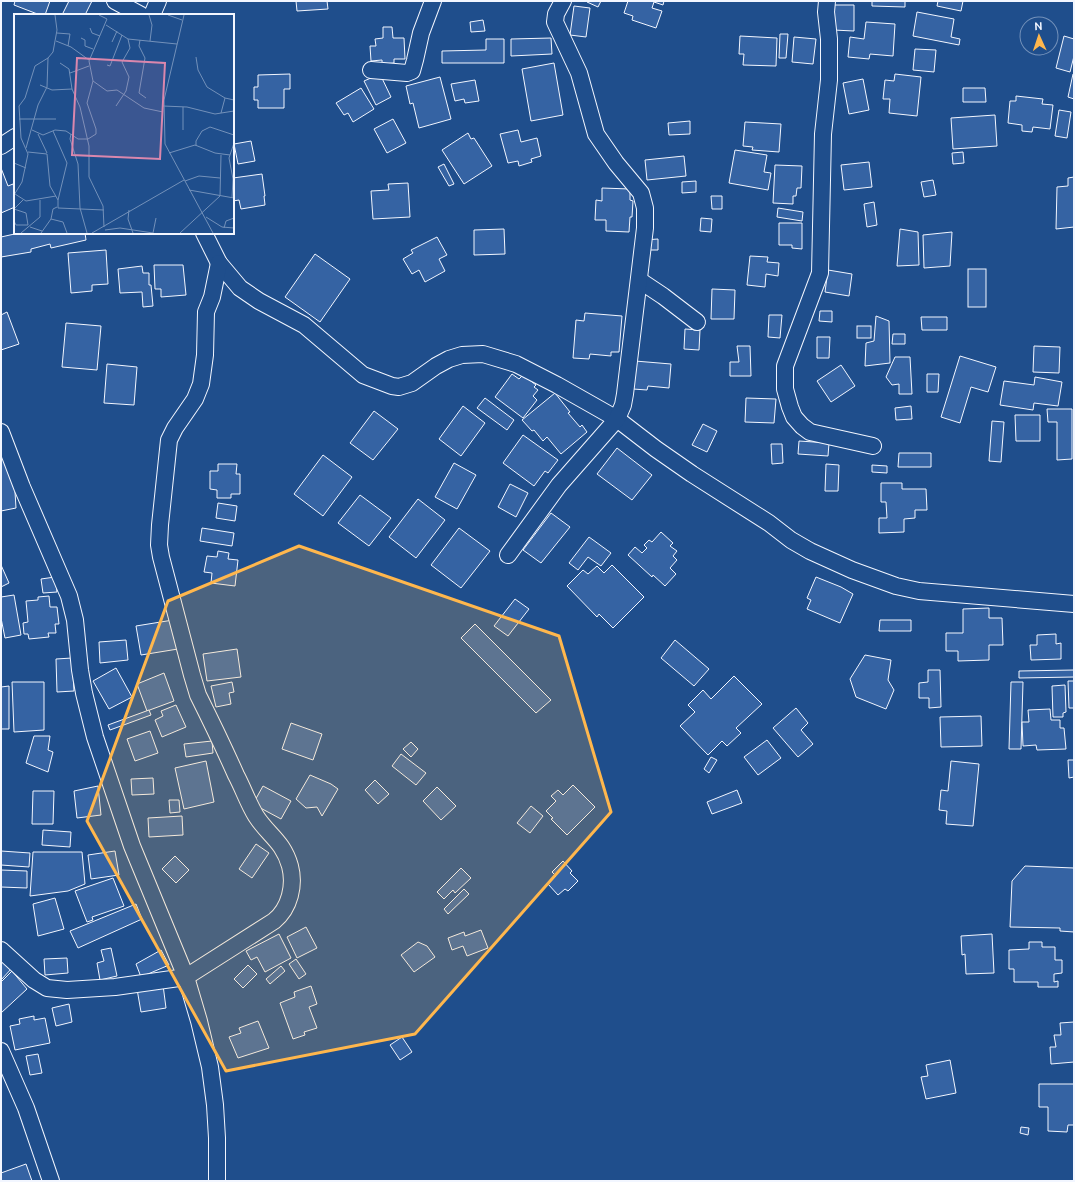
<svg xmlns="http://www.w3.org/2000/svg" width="1075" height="1182" font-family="Ubuntu,sans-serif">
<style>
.building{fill:#3563a3;stroke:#f2f6ff}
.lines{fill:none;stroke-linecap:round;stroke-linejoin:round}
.street-casing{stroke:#f2f6ff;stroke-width:18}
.street{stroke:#1f4e8c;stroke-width:16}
.marked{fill:#ffb74d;fill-opacity:0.2;stroke:#ffb74d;stroke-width:3;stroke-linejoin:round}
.inset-road{fill:none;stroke:#7391ba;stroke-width:1}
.view{fill:#da87ad;fill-opacity:0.15;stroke:#da87ad;stroke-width:2}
.inset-edge{fill:none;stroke:#f2f6ff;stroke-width:2}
</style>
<rect width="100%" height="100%" fill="#1f4e8c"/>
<g class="building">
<path d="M15 1H50L45 15H40L14 5Z"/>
<path d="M69 1H92L85 15H62Z"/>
<path d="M296 1H327L328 9 297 11Z"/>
<path d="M587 1H601L598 7 587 2Z"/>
<path d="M628 1H664L663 5 654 2 652 8 662 11 656 28 632 20 633 16 624 13Z"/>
<path d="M872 1H905V7L872 6Z"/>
<path d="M938 1H963L961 11 937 6Z"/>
<path d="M833 5H854V31L833 30Z"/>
<path d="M574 6 590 8 586 37 570 35Z"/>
<path d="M917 12 954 19 951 37 960 39 959 45 913 36Z"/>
<path d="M483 20 485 31 471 32 470 22Z"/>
<path d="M866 22 895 24 893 56 870 54 869 59 848 57 850 37 864 39Z"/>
<path d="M383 27H392L393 38H404L405 59H394V63L382 64V60L371 61 370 46H376L375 39 383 38Z"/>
<path d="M780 34H788L786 58H779Z"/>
<path d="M740 36 777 38 776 66 743 65 744 54H739Z"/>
<path d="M1064 36 1074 39V56L1070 72 1056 68Z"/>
<path d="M794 37 816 39 813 64 792 62Z"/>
<path d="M551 38 552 54 511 56V39Z"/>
<path d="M486 39H504V63H442V51L486 50Z"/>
<path d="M915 49 936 50 934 72 913 70Z"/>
<path d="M554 63 563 115 531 121 522 69Z"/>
<path d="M290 74V89H284V108H258V100H254V87H258V75Z"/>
<path d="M380 74 391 97 376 105 364 81Z"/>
<path d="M895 74 921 77 917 116 889 113 890 99H883L885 80 894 81Z"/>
<path d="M1073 74H1074V99L1068 97Z"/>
<path d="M440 77 451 119 419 128 413 103 410 104 406 86Z"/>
<path d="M863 79 869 110 849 114 843 83Z"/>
<path d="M475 80 479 101 465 103 464 99 455 101 451 84Z"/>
<path d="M361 88 374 109 353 122 348 113 344 115 336 103Z"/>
<path d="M963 88H985L986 102H963Z"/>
<path d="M1016 96 1043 99 1042 104 1053 105 1050 129 1033 127 1032 132 1022 131V125L1008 123 1010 101H1016Z"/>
<path d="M1059 110 1071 112 1067 138 1055 136Z"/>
<path d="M995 115 997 146 953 149 951 118Z"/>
<path d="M393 119 406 143 387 153 374 129Z"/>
<path d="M690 121V134L669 135 668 123Z"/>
<path d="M745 122 781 124 779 152 752 150 753 147 743 146Z"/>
<path d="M518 130 521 142 537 138 541 156 531 159 532 162 519 166 518 161 508 163 500 134Z"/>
<path d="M468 133 471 139 474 138 492 166 464 184 442 150Z"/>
<path d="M251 141 255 161 238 164 234 144Z"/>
<path d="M735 150 767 155 764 172 771 173 768 190 729 183Z"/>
<path d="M963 152 964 163 953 164 952 153Z"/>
<path d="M684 156 686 176 647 180 645 160Z"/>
<path d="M869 162 872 187 844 190 841 165Z"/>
<path d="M444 164 454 184 449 186 438 167Z"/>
<path d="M775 165 802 166 801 188H797L796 196H793V204L773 203Z"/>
<path d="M1 168 8 186 13 184 15 191V207L1 213Z"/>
<path d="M262 174 265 196H264L265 205 241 209 239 200 233 201V178Z"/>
<path d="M1074 177V227L1056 229 1057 187 1068 186V178Z"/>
<path d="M933 180 936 195 924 197 921 182Z"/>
<path d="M696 181V192L682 193V182Z"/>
<path d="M408 183 410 217 373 219 371 191 389 190 388 184Z"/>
<path d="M602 188 630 189V200L633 201 632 217H630L629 232 606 231V220H595L596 200 602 201Z"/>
<path d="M711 196H722V209H712Z"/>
<path d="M874 202 877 225 867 227 864 204Z"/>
<path d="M778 208 803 212 802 221 777 217Z"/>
<path d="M701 218 712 219 711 232 700 231Z"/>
<path d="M779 223H802V249L792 248V245H779Z"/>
<path d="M504 229 505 254 474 255V230Z"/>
<path d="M900 229 918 232 919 265 897 266Z"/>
<path d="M952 232 950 266 924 268 923 235Z"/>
<path d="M19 233H85L86 240 51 248 50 244 31 249V252L1 257V237Z"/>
<path d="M437 237 447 255 439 259 445 271 425 282 419 270 412 274 403 259 413 253 411 250Z"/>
<path d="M658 239V250H645L644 240Z"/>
<path d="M106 250 108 284 92 285V291L71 293 68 253Z"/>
<path d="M315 254 350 279 320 322 285 297Z"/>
<path d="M750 256 768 257 767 262 779 263 778 276 766 274 765 287 747 285Z"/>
<path d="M154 265H183L186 295 161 297V289H155Z"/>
<path d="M142 266 143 273H149V285H151L153 306 143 307 142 292 120 293 118 269Z"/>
<rect x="968" y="269" width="18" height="38"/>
<path d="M828 270 852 274 849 296 825 292Z"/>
<path d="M712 289 735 290 734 319H711Z"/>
<path d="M820 311H832V322L819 321Z"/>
<path d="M7 312 19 344 1 350V315Z"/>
<path d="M585 313 622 316 619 352H611V356L590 354 589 359 573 358 576 320 584 321Z"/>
<path d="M769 315H782L780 338 768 337Z"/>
<path d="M876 316 889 321 890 363 865 366 866 343 874 341Z"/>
<path d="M921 317H947V330H922Z"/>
<path d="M66 323 101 326 97 370 62 367Z"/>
<rect x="857" y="326" width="14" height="12"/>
<path d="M685 329 700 330 699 350 684 349Z"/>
<path d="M893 334H905V344H892Z"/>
<path d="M817 337H830L829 358H817Z"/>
<path d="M737 346H750L751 376H730V362H739Z"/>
<path d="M1034 346 1060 347 1059 373 1033 372Z"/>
<path d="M960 356 996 367 988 392 971 387 960 423 941 417Z"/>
<path d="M895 357H910L912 394H899V384L892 385 886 377Z"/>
<path d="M635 361 671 364 669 388 648 386 647 390 633 389Z"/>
<path d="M107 364 137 367 134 405 104 403Z"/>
<path d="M841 365 855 386 831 402 817 381Z"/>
<path d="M512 374 519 379 523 375 536 385 534 387 538 390 533 396 537 400 523 418 495 397Z"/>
<path d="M927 374H939L938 392H927Z"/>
<path d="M1035 377 1062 382 1058 406 1034 403 1033 410 1000 405 1004 381 1034 385Z"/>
<path d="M555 393 570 412 568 413 580 427 582 425 587 432 561 454 547 437 543 441 534 430 532 431 522 420Z"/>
<path d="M485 398 514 420 507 430 477 408Z"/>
<path d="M746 398 776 399 774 423 745 422Z"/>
<path d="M463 406 485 423 461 456 439 439Z"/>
<path d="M911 406 912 419 896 420 895 408Z"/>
<path d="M1047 409H1072V459L1057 460V422H1048Z"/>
<path d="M374 411 398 429 373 460 350 443Z"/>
<path d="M1015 415H1040V441H1016Z"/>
<path d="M992 421 1004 422 1001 462 989 461Z"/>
<path d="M703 424 717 431 707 452 692 445Z"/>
<path d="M523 435 558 460 548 473 545 471 534 486 503 463Z"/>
<path d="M799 441 829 443 828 456 798 454Z"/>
<path d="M771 444H782L783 463 772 464Z"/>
<path d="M617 448 652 475 632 500 597 474Z"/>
<path d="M1 451 18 485 15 492 16 508 1 511Z"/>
<path d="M899 453H931V467H898Z"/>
<path d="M323 455 352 477 323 516 294 494Z"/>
<path d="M454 463 476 475 457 509 435 497Z"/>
<path d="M218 464H237L236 474H240V494H231V498H217V490L210 489V471H218Z"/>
<path d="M826 464 839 465 838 491H825Z"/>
<path d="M872 465 887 466V473L872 472Z"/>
<path d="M881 483H902V489H926L927 510H915V518L904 519V532L879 533V518H887L886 502H881Z"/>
<path d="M510 484 528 493 516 517 498 507Z"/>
<path d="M360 495 391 518 369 546 338 523Z"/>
<path d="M418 499 445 520 416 558 389 537Z"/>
<path d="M218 503 237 506 235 521 216 518Z"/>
<path d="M551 513 570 527 541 563 523 550Z"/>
<path d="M202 528 234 533 232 546 200 541Z"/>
<path d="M459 528 490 551 461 588 431 565Z"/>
<path d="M661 532 673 543 670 546 677 551 673 556 677 560 670 568 676 574 665 586 653 575 652 577 628 555 635 547 642 553 647 548 644 545 649 540 652 542Z"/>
<path d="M589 537 611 553 601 566 588 557 578 570 569 563Z"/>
<path d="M218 551 229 553 228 559 238 560 235 586 211 583 212 573 204 572 207 556 217 557Z"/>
<path d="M1 565 9 583 1 587Z"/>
<path d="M612 565 644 597 613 628 599 614 597 617 567 586 583 570 588 574 597 566 604 573Z"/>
<path d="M55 577 57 592 43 593 41 579Z"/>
<path d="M816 577 841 587 853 594 840 623 807 609 811 600 807 598Z"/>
<path d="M14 595 21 635 5 638 1 618V597Z"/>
<path d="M49 596 50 607H57L59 624H55L56 633H48L49 637 29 639 28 634H24L23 623 28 622 26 601 38 600V597Z"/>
<path d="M515 599 529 609 508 636 494 626Z"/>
<path d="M989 608V618H1002L1003 645H989V660L958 661V651H946V633H963V609Z"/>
<path d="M173 620 178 649 141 655 136 626Z"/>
<path d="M880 620H911V631H879Z"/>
<path d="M475 624 551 700 536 713 461 638Z"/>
<path d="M1056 634V644L1061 643V659L1031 660 1030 645H1037V635Z"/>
<path d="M126 640 128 660 100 663 99 642Z"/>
<path d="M675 640 709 669 694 686 661 658Z"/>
<path d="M237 649 241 677 207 681 203 654Z"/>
<path d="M865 655 891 660 888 680 894 690 886 709 856 697 850 679Z"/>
<path d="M72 658 74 691 57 692 56 659Z"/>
<path d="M116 668 132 697 109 709 93 681Z"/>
<path d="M928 670H940L941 707 929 708V698H919V683L928 682Z"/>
<path d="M1074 670V677L1019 678V671Z"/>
<path d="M164 673 174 701 147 711 137 684Z"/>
<path d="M734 676 762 704 736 728 741 733 727 746 722 741 708 755 680 726 695 712 688 705 703 690 711 699Z"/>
<path d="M1068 681H1074V708H1069Z"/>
<path d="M12 682H44V730L14 732Z"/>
<path d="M232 682 234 692 229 693 231 704 216 707 211 686Z"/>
<path d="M1011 682H1023L1021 749H1009Z"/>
<path d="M1065 685 1066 712 1063 713V717H1053L1052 686Z"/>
<path d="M9 686V729H1V687Z"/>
<path d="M176 705 186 727 162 737 155 720 163 716 161 711Z"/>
<path d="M796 708 808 723 801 730 813 744 798 757 773 728Z"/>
<path d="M1050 709 1051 720H1060V728H1064L1066 749 1037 750 1036 745 1023 746 1022 722H1029L1028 710Z"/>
<path d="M149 710 151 715 110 730 108 725Z"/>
<path d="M981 716 982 746 941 747 940 717Z"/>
<path d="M291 723 322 734 313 760 282 749Z"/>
<path d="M150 731 158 753 135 761 127 739Z"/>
<path d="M34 736H50L48 750 53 752 48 772 26 763Z"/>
<path d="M767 740 781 758 758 775 744 757Z"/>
<path d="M212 741 213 753 186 757 184 744Z"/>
<path d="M411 742 418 749 411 757 403 749Z"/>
<path d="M401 754 426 773 416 785 392 766Z"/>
<path d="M711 757 717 760 709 773 704 769Z"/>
<path d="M1068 760H1074V777L1069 778Z"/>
<path d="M206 761 214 802 184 809 175 768Z"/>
<path d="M951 761 979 764 973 826 946 824 947 811 939 810 941 790 948 791Z"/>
<path d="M310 775 331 784 338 789 322 816 317 807 306 808 296 799Z"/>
<path d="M153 778 154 794 132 795 131 779Z"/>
<path d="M375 780 389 794 378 804 365 790Z"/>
<path d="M573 785 595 807 567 835 551 819 553 818 546 811 556 801 551 796 558 790 563 795Z"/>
<path d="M98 786 101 815 77 818 74 791Z"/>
<path d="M263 786 291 801 281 819 253 804Z"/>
<path d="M437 787 456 806 441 820 423 801Z"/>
<path d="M737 790 742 803 712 814 707 802Z"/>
<path d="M33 791H54L53 824H32Z"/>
<path d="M169 800H179L180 812 170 813Z"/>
<path d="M531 806 543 816 530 833 517 823Z"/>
<path d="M182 816 183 835 149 837 148 818Z"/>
<path d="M43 830 71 832 70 847 42 845Z"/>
<path d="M256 844 269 853 252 878 239 869Z"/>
<path d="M1 851 30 853 29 867 1 865Z"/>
<path d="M115 851 119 875 91 879 88 855Z"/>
<path d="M33 852H82L85 884 68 891 30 896Z"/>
<path d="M175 856 189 870 176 883 162 869Z"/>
<path d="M563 861 572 871 570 873 578 881 568 891 565 889 558 895 548 884 556 876 552 872Z"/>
<path d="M1025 866 1074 868V932L1060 931V928L1010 927 1012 881Z"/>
<path d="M461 868 471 878 455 893 453 890 444 899 437 892Z"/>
<path d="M1 870 27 871V888L1 887Z"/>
<path d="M113 878 124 906 92 917 93 920 87 922 75 891Z"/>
<path d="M464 889 469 894 448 914 444 909Z"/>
<path d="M55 898 64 929 38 936 33 904Z"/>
<path d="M136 904 142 919 78 948 70 931Z"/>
<path d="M306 927 317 948 297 958 287 937Z"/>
<path d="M481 930 488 948 467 956 463 946 452 950 448 938 464 932 465 936Z"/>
<path d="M279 934 291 958 265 972 257 957 251 960 246 951Z"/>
<path d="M992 934 994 973 966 974 965 954 962 955 961 936Z"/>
<path d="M418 942 427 946 435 957 414 972 401 955Z"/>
<path d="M1029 942H1042V947H1055V960H1062V973L1054 974V982L1058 981V987H1038V982H1014V969H1009V950L1029 949Z"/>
<path d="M111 948 117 976 100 980 97 963 104 961 101 950Z"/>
<path d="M161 950 169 965 141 977 136 964Z"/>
<path d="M1 957 12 968 1 980Z"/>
<path d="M67 958 68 973 45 975 44 959Z"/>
<path d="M296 959 306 974 299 979 289 964Z"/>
<path d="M248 965 257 974 243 988 234 979Z"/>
<path d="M281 966 285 971 270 984 266 979Z"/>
<path d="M12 971 27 989 1 1013V982Z"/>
<path d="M163 985 166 1008 141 1012 137 989Z"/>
<path d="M311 986 317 1004 309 1007 317 1028 304 1032 305 1035 293 1039 280 1003 295 997 294 992Z"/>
<path d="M69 1004 72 1022 56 1026 52 1008Z"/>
<path d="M34 1016V1020L45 1018 50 1043 15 1050 10 1026 20 1024 19 1019Z"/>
<path d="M258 1021 269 1048 238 1058 229 1037 241 1033 239 1028Z"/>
<path d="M1074 1022V1062L1051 1064 1050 1047H1056L1054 1035H1061L1060 1023Z"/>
<path d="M402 1037 412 1052 400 1060 390 1045Z"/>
<path d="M38 1054 42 1073 30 1075 26 1056Z"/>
<path d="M950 1060 956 1093 926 1099 921 1077 928 1076 926 1065Z"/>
<path d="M1039 1084H1074V1125H1068L1067 1132 1048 1131V1107H1039Z"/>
<path d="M1021 1127 1029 1128 1028 1135 1020 1133Z"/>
<path d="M26 1164 32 1181H1V1173Z"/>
</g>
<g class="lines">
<g class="street-casing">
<g id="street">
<path d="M115 1 141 15"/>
<path d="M827 1 826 12 829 39V80L823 134 820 273 785 366V389L790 407 794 417 802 426 810 432 873 446"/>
<path d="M152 15 158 1"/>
<path d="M371 70 407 73 412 71 415 60 421 33 433 1"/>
<path d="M1 146 15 137"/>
<path d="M204 233 219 263 240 288 259 301 304 325 363 375 392 386 399 387 412 383 436 366 449 359 462 355 483 354 516 364 557 385 617 419 656 449 692 474 769 523 791 540 810 551 852 570 896 586 919 591 1074 604"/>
<path d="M639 280 663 296 697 322"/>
<path d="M1 432 22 487 69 596 75 620 80 670 84 693 95 737 132 846 186 977 199 1021 210 1067 215 1105 217 1138V1181"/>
<path d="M508 555 559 485 617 419 623 405 625 394 645 228V208L641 193 616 163 596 134 579 73 555 22 556 14 563 1"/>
<path d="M1 950 34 980 47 988 67 990 115 987 186 977 274 921C290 908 295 885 290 866 283 841 268 835 256 816 248 803 243 788 236 775 224 748 211 721 198 695L192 675 161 557 159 545 160 525 169 440 175 428 195 399 201 384 205 355 206 312 212 297 219 263"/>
<path d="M1 1051 26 1108 51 1181"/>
</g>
</g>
<use href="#street" class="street"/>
</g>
<path class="marked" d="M299 546 559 636 611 812 415 1034 226 1071 87 821 168 601Z"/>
<g transform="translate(14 14)">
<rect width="220" height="220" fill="#1f4e8c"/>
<path class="inset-road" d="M85 1 93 5 75 47 79 67 93 77 103 76 130 94 149 98M135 1 138 11 136 27M154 1 168 6M170 1 150 86 151 130 199 219M92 11 114 25 163 30M76 14 78 19 86 22M43 19 56 20 54 32M67 24 71 26V32L79 35M126 26 125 32 131 44 125 79 132 84M42 27 57 33 75 46M98 28 103 17M182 43 184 56 193 73 211 84 220 86M46 49 55 55 58 75 66 93 75 132V163L89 192 90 213M93 51 96 52 108 21M56 59 75 52M26 71 38 76 58 75M102 92 112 77 115 63 108 48 116 34 114 25M149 92 173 93 201 100 220 97M169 93V116M207 99 211 84M5 105H42M18 116 29 121 41 116 52 117 64 125H74L82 120V115L73 89 79 67M39 117 53 149 44 186M24 120 33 139M57 120 56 125 64 150 66 194 73 219M182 132V127L188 117 196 113 220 121M12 134 24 91 33 73 34 44M14 138 33 140 36 172 44 186V194L90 196M155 139 181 131 201 139 216 141M0 149 12 154M171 167 185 162 206 164M175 176 220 184M1 180 12 187 42 182M0 181 8 168 14 140 7 124 5 92 11 84 21 52 34 44 39 38 43 16 41 1M218 184 219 165 215 144 220 129M0 195 12 199 14 211M0 195 9 186M115 196 114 205 119 219M192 203 208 213 220 214M37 205 49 208 53 219M0 207 2 211H14M16 213 28 217M210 214 212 207 220 204M91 216 106 214 139 219M7 219 26 203V186M27 219 37 205 39 195 43 193M78 219 170 166M139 219 142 204M166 219 206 182 207 141"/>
<path class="view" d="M63 44 151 49 146 145 58 141Z"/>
<rect width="220" height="220" class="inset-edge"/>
</g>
<rect width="1075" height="1182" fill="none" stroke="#f2f6ff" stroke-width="4"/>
<g transform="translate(1039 36) rotate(357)"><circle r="19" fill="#1f4e8c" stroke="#7391ba"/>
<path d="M0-3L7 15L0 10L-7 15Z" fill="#ffb74d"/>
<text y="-6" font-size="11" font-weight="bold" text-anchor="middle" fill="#f2f6ff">N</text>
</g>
</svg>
